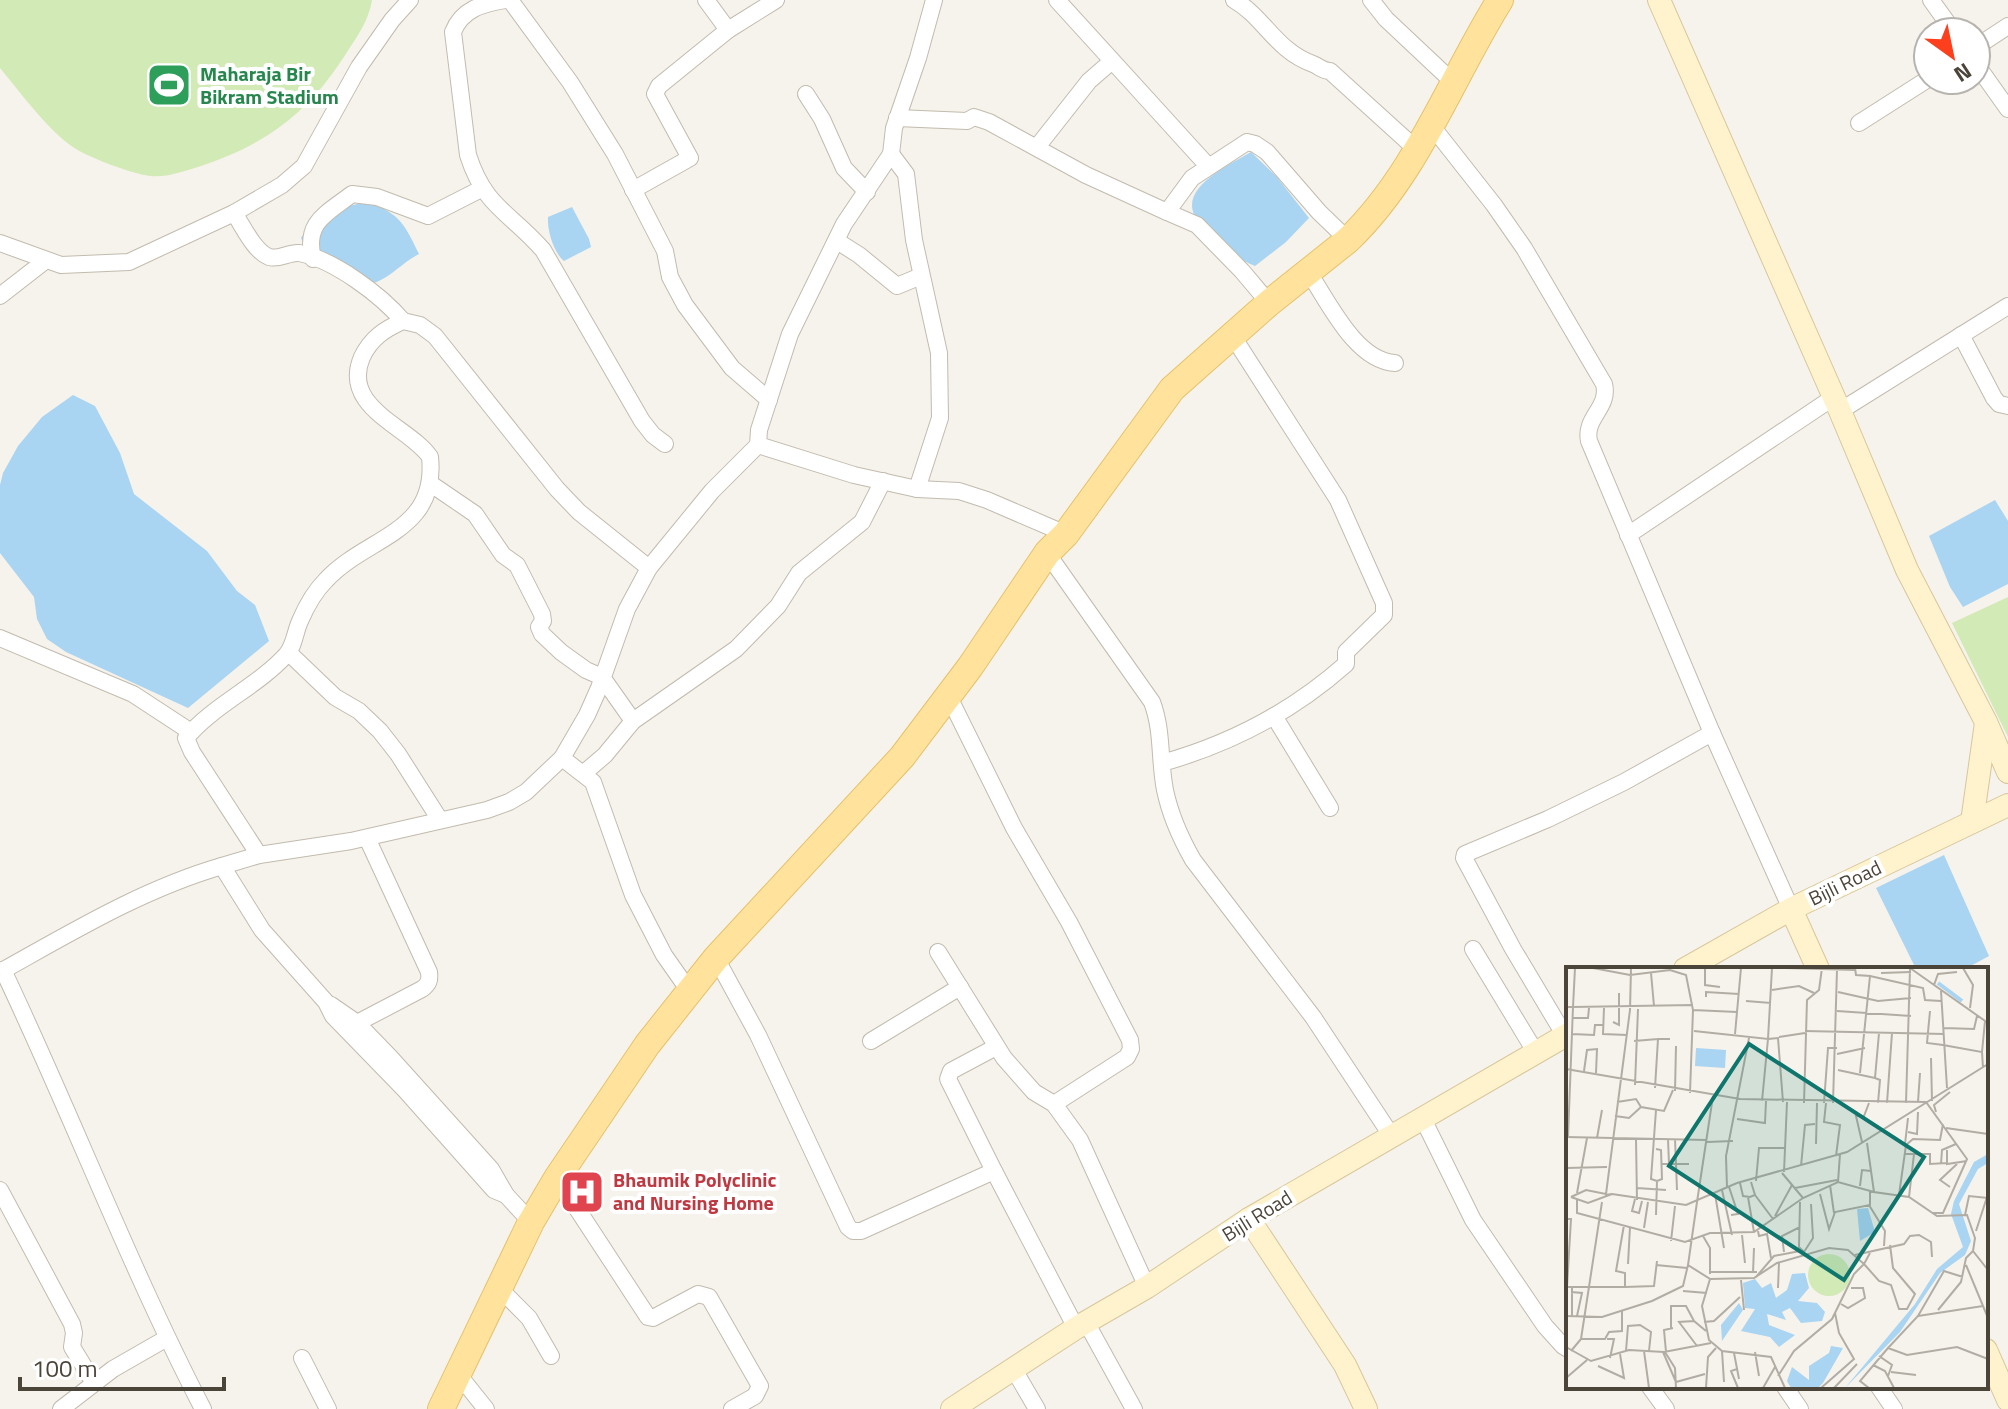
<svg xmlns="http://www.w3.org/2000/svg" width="2008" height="1409" font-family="'Titillium Web',sans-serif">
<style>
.green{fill:#d2eab5}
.water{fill:#a9d4f2}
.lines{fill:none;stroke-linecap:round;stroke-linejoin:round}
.street-casing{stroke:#c2bbae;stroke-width:18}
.secondary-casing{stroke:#d6c79b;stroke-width:24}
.primary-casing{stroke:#e6c16a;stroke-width:28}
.street{stroke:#fff;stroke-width:16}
.secondary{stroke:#fff3cd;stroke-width:22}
.primary{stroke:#ffe39c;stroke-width:26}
.labels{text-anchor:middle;stroke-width:8;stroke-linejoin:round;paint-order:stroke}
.leisure-label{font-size:20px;font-weight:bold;fill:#27864d;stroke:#fff;text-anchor:start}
.street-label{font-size:20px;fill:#4b4439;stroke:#fff}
.health-label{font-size:20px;font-weight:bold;fill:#be3a42;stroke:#fff;text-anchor:start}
.inset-river{fill:none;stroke:#a9d4f2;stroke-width:4}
.inset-road{fill:none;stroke:#b2ada4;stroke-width:2}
.view{fill:#0f766e;fill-opacity:0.15;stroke:#0f766e;stroke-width:4}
.inset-edge{fill:none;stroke:#4b4439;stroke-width:4}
</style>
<rect width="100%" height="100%" fill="#f6f3ec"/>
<g class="green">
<path d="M0 0H372C369 19 359 34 349 49 310 112 268 144 198 167 184 171 166 178 150 176 130 173 93 159 76 149 50 133 20 92 0 68Z"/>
<path d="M2008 597V737L1952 623Z"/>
</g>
<g class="water">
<path d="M1251 152 1276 176 1309 218 1286 242 1255 266C1238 260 1228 248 1215 236 1209 230 1201 225 1196 218 1177 188 1231 164 1251 152Z"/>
<path d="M365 202C399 212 404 223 419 254 401 263 390 279 370 284L306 248 301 238C316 214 338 209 365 202Z"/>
<path d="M572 207 589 239 591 247 564 261C554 253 547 231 548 217Z"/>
<path d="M73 395 95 406 120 453 134 494 207 551 237 591 255 605 269 641 188 708 66 652 47 639 37 619 34 597 0 553V485L3 473 18 446 42 417Z"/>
<path d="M1995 500 2008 521V584L1963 607 1950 587 1929 536Z"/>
<path d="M1944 855 1989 956 1965 969H1916L1876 888Z"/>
</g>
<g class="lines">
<g class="street-casing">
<g id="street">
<path d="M505 0C482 4 462 9 453 32L468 155C485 208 510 212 543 250L642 421 653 435 665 444"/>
<path d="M510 0 570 82 615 154 665 251 670 277 685 305 732 368 769 400"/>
<path d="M1057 0 1208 166"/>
<path d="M1234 0C1264 17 1276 51 1313 64 1320 67 1323 71 1330 71L1416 149"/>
<path d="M1371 0 1386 19 1454 83"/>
<path d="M1931 0 1954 32"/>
<path d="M728 30 776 0"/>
<path d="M1976 47 2008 26"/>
<path d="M1976 64 2008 109"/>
<path d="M806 94 822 119 844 168 867 192"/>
<path d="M897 118 967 121 974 117 989 122 1086 175 1167 212"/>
<path d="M1859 123 1928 79"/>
<path d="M1431 125 1494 205 1524 248 1604 384C1610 408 1584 417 1589 441L1712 733 1791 909"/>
<path d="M1037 147 1089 81 1112 61"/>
<path d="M891 154 906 174 914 240 939 353 940 418 917 489"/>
<path d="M633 190 690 158 655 94 659 86 728 30 706 0"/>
<path d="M234 213C243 226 254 251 269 257 279 260 289 252 299 253 333 259 381 295 403 321"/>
<path d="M837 241 859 255 897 286 921 276"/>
<path d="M0 243 61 265 129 262 234 213 282 185 304 166 359 67 392 20 410 0"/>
<path d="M313 259C304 222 326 214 352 194L377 197 428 216 483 188"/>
<path d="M1309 273C1329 303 1356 361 1395 363"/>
<path d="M0 296 45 261"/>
<path d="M1269 303 1242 271 1197 225 1167 212 1192 178 1247 142 1255 144 1267 152 1319 212 1348 240"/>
<path d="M1961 335 1994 398 1999 404 2008 406"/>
<path d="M1840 411 2008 306"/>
<path d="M758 445 854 475 917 489 959 491 987 500 1066 534"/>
<path d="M431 484 475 514 503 555 517 565 542 614 543 621 539 627 542 634 561 652 586 670 602 677 633 721"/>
<path d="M1628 535 1834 397"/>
<path d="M1047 553 1152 702C1163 731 1159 760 1165 790 1170 814 1181 839 1193 860L1313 1017 1391 1135"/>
<path d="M0 638 133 694 191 732"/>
<path d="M289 653 335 697 359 711 380 731 398 754 440 820"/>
<path d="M949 697 1014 828 1069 922 1130 1040 1131 1049 1127 1057 1054 1104"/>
<path d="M1274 716 1330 808"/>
<path d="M562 758 593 782 633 895 664 955 690 992"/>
<path d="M1162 763C1230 744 1293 711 1346 664V652L1384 615V603L1338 500 1232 335"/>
<path d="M584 773 605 755 633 721 736 649 778 606 799 573 862 522 883 481"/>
<path d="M259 855 192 752 186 738C212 706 258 686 286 655 294 647 295 632 300 621 306 607 315 591 326 580 367 536 438 533 430 457 410 427 340 408 362 357 371 338 385 329 403 321L420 325 435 336 557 489 579 512 649 568"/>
<path d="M222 866 259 855 351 841 487 810 509 802 526 792 562 758 587 715 599 688 627 609 649 568 712 491 758 445 759 430 790 334 844 224 891 154 894 128 918 58 934 0"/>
<path d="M1473 949 1536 1053"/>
<path d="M938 952 1004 1058 1034 1092 1054 1104 1080 1140 1147 1287"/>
<path d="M716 958 758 1035 848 1227 853 1231H861L994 1171 1076 1328"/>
<path d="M3 970C72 1115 129 1266 203 1409"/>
<path d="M0 972C72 932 143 889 222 866L262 930 326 1002 333 1016 405 1090 494 1190 506 1195"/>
<path d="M331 1005 357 1023 390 1057 491 1169 506 1195 531 1222"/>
<path d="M357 1023 422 989C429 984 430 980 429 972L367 838"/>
<path d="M1565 1036 1513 949 1464 858 1465 854 1548 819 1624 782 1712 733"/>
<path d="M871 1041 960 987"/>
<path d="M1422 1117 1473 1220 1545 1326 1563 1346 1568 1349"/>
<path d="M994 1171 948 1079 951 1071 996 1047"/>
<path d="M557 1178 648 1317 653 1318 698 1294 709 1297 760 1386 755 1396 732 1409"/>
<path d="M0 1190 72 1324 74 1333 72 1347 94 1383"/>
<path d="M500 1289 529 1318 551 1356"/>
<path d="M1086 1322 1134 1409"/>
<path d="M302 1358 328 1409"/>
<path d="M1013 1368 1037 1409"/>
<path d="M458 1374 486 1409"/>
<path d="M1650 1387 1666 1409"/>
<path d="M1785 1387 1800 1409"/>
<path d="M1879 1387 1894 1409"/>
<path d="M61 1409 113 1369 167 1338"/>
</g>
</g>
<g class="secondary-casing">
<g id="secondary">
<path d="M1659 0 1840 411 1907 570 1986 722 2008 772"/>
<path d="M1972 822 1986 723"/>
<path d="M1791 909 1818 969"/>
<path d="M1685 969 1791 909 2008 805"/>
<path d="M1249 1219 1345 1365 1366 1409"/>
<path d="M1986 1350 2008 1400"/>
<path d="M952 1409 1076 1328 1147 1287 1249 1219 1568 1034"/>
</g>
</g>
<g class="primary-casing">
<path id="primary" d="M441 1409 531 1222 557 1178 647 1045 716 958 902 757 970 667 1047 553 1066 534 1172 389 1269 303 1348 240C1417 174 1450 80 1500 0"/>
</g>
<use href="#street" class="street"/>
<use href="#secondary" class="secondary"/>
<use href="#primary" class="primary"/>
</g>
<defs>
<g id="stadium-square" transform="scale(2.3)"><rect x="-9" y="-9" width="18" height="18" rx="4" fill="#2e9e5b" stroke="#fff"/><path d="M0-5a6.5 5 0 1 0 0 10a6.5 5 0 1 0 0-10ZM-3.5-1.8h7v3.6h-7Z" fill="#fff"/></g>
<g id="hospital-square" transform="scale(2.3)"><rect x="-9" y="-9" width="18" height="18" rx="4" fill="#e0444e" stroke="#fff"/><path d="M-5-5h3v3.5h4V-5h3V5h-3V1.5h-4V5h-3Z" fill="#fff"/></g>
</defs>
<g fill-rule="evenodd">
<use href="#stadium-square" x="169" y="85"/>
<use href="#hospital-square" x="582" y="1192"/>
</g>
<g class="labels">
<g class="leisure-label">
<text x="200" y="81">Maharaja Bir<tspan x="200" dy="23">Bikram Stadium</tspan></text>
</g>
<g class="street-label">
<text transform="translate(1845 883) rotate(-26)" y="7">Bijli Road</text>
<text transform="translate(1257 1216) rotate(-32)" y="7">Bijli Road</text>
</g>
<g class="health-label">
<text x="613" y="1187">Bhaumik Polyclinic<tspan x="613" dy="23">and Nursing Home</tspan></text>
</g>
</g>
<g transform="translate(1566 967)">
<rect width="422" height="422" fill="#f6f3ec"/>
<path d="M242 308a21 21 0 1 1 42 0a21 21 0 1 1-42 0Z" fill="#d2eab5"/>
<path d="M130 81 160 83 159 101 129 99ZM422 187V196L412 202 393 237 405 274 399 288 374 306 334 365 279 421 349 337 371 302 397 280 385 247 388 234 408 195ZM302 241 309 265 294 274 291 242ZM239 306 243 321 232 334 251 336 259 345 256 354 235 356 224 341 216 345 220 353 201 347 203 358 229 368 213 380 204 370 175 364 189 342 179 341 177 316 189 312 196 321 205 316 210 331 221 323 226 307ZM173 336 177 343 156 374 155 358ZM265 379 277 381 257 416 252 421H225L221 414 226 400 243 413V399L263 386Z" fill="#a9d4f2"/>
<path class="inset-river" d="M372 16 396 34"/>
<path class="inset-road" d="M9 1 7 40 127 38M27 1 64 8 104 3 120 8 127 43 124 126M139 1V18L154 20M220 1 289 3M289 1 290 8 304 9 294 106M344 1 422 56M397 1 407 18 404 41M85 6 88 39M315 6 345 5M304 9 357 21 359 33 375 34M368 18 372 7 391 5M206 23 233 19 248 26M375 24 381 121M272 25 312 34 345 31M140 30V25L173 27M180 34 205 36M0 40H7L2 170M38 41 37 67 61 68M127 43 171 45M271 44 345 49M364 44 361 76 377 78M7 51H22L23 41M47 55 53 58V26M378 61 408 62 411 49M128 64 202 72 206 1M239 64 378 67M6 67 28 68 29 58H37M169 67 175 1M213 70 239 66M68 74 92 72M377 78 416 85 417 101M416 85 419 54M271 87 299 81M365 91 366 134M0 102 174 132 360 135 401 192 377 246H366M272 103 309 111 313 66M18 104 21 83 31 82 30 106M309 111 314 113 312 136M69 118 72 42M89 121 92 72H104M109 124 110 79M196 134 202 72 212 71 217 135M51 135 70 132 75 140 98 144 107 123M352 135 354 106M238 136 241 33 253 23 256 1M258 136 262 81H271M260 136 258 155 274 158 270 189M267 136 271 3M321 136 326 66M340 136 344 2M90 143 85 212 91 214M370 145 368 138 384 125M49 149 63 151 75 140M171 152 199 156 200 134M380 161 422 167M342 165 351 167 352 145M0 170 141 173M31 171 36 143M70 172 71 233M102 172 103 197M109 172 111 223M141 175 167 174M296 175 290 149H298L303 136M301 176 308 225 343 230 371 249 401 248 409 271 407 284 422 303M250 177 251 136M339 177 342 151M90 182 95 183 96 212 91 214 90 248M381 183V197L401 194M339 187H364V197L381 196M96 197H123M375 197 376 183 390 177M235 199 239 158 249 157M0 201 41 200M218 205 221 135M216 206 237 231M190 214 193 181H220M272 215 274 187M174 216 177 229 184 230 189 228 185 215M264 218 268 246M294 219 296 203 305 204M163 220 172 247 165 248M384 220 374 213 391 197M71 221 100 223M161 221 160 189 183 71M229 221 271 213M156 223 166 268M11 226 21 171M40 227 64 43 65 1M46 227 120 238 171 216 281 185 422 97M149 227 158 281M254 227 263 262 269 245 304 238V224M189 228 207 252M333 228 340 178 347 172 374 173 377 157M5 230 22 236 46 227 39 228M5 230 20 223 40 227M182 230 188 265M343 230 348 187M69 232 66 244 73 246 76 234M11 233V246L119 275 144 266 188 265 237 231 272 215 308 225M131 235 147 129M131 235 122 298 144 312 136 339 143 373 156 384 205 390 219 421M234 235 233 280 238 285 247 271 245 237M303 238 319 264 318 279M399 248 403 229 422 231M209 249 226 218M0 252H5L1 320M78 261 82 235M192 264 193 269 201 267 205 291M410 264 421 230M176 268 179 296M137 269 144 281V307M105 274 109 239M218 285 216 269 234 260M304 286 298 297 313 314 325 318 333 342H341L349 327 327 301 324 278M289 288 338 277 344 269 353 268 365 275 366 290M62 297 64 260M90 298 121 301M400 298 422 351M144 305H191M187 306 188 281M190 310 208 289 234 284M144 312 188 311 211 296 263 281 282 283 298 297 288 307 266 352 228 384 212 409M175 313 178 343M0 320H59V306L50 304 58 258M59 320 88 319 91 294M6 321V349M212 321 213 295M117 324 141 326M5 325 16 326 11 349M275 337 282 341 299 331 297 321H285M372 343 395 315 400 291 407 284M0 349 36 350 86 334 117 319 122 298M352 349 417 339M138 355 148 354 174 330M105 361V339H120L128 354M15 372H39L43 365 56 364V344M41 372H48L44 391M131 379 113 355 128 354 140 364M0 380 25 394 63 383 98 385 145 376M322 381 352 349 378 304 397 310M5 384 15 372 36 235M60 384 62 359 74 358 85 365 83 384M78 384 83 421M156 384 158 415M97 385 110 415M99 385 109 401 110 421M100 385 98 363 107 361M189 385 193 409M168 386 173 412M313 389 326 398 322 409M307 398 319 404 328 421M32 399 58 411 54 387M171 402 165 404 172 421M325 405 350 408M0 411 21 393M110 415 139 407M140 421 142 390 150 381M197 421 209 400M255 421 288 392 273 366 269 346M268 421 291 397M303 421 294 414 322 381 341 388 391 380 422 392"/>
<path class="view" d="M183 77 358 190 278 313 103 199Z"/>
<rect width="422" height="422" class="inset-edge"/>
</g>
<g transform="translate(1952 56) rotate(147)"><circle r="38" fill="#ffffff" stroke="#b7b4b0" stroke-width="2"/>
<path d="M0-6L14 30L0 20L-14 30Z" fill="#fc3f1d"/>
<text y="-12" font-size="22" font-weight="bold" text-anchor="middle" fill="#4b4439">N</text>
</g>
<path d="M20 1377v12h204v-12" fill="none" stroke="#4b4439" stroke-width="4"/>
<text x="32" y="1377" font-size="24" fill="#4b4439" stroke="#ffffff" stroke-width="6" paint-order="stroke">100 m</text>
</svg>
